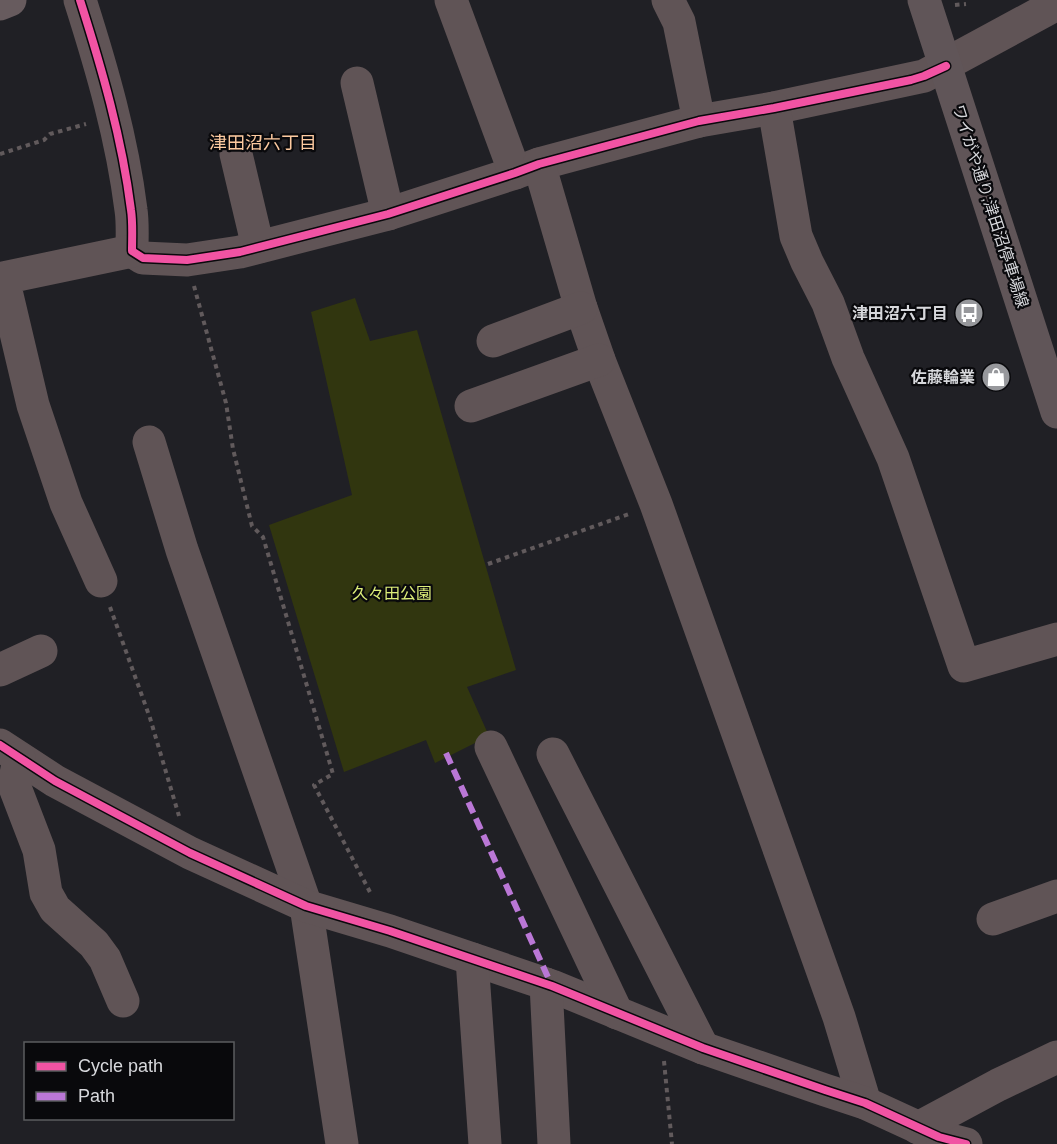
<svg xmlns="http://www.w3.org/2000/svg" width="1057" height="1144" font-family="Arial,'Noto Sans JP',sans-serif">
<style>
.green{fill:#31360f}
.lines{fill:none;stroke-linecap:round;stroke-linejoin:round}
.path{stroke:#615a5c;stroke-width:4;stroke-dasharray:4.5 4.5;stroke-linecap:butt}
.minor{stroke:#605456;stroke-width:33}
.major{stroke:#605558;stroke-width:33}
.highway{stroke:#675b5e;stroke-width:33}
.quiet{stroke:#ba77d6;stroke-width:6;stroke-dasharray:12 6;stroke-linecap:butt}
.cycleway-casing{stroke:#09090c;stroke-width:11}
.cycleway{stroke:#f153a3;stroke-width:8}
.labels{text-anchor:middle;stroke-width:4.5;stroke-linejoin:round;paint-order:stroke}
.street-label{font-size:16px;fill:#d7d8dc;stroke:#09090c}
.poi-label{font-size:16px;font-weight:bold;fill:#d7d8dc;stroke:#09090c;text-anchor:end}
.park-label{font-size:16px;fill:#ddee79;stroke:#09090c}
.neighbourhood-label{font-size:18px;fill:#fdcaa0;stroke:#09090c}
</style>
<rect width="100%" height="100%" fill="#202025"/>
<path class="green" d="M355 298 370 341 417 330 516 670 467 687 489 736 435 763 426 740 344 772 269 525 352 495 311 312Z"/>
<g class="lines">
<g class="path">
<path d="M955 5 966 4"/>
<path d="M0 154 44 140 50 134 86 124"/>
<path d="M194 286 226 403 233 449 252 526 263 537 333 774 314 785 372 896"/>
<path d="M488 564 632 513"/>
<path d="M110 607 150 718 179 816"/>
<path d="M664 1061 672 1144"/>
</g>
<g class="minor">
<path d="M80 0C102 69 122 138 131 210 133 223 132 237 132 251L143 258 187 260 240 252 388 214 515 173 539 164 699 121 774 108 924 76 1057 4"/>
<path d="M451 0 515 173"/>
<path d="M668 0 679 22 699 121"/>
<path d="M357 83 388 214"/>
<path d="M774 108 796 236 807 262 828 303 848 358 893 458 964 666 1057 639"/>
<path d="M236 154 258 247"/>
<path d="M539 164 581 308 599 360 656 504 839 1017 865 1103"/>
<path d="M493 341 581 308"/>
<path d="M471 406 599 360"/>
<path d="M149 442 182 550 306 906 342 1144"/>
<path d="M101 581 66 503 33 405 3 278 132 251"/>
<path d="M0 670 41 651"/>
<path d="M0 745 55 781 190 853 306 906 390 931 552 986 703 1048 825 1090 865 1103 939 1137 966 1144"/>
<path d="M491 747 617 1013"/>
<path d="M553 754 703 1048"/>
<path d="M19 758 14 785 39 850 46 893 55 909 94 944 105 959 123 1001"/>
<path d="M993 919 1057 896"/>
<path d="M472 959 485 1144"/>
<path d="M546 984 554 1144"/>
<path d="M918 1128 998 1085 1057 1057"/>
</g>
<path class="major" d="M924 0 1057 412"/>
<path class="highway" d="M0 4 10 0"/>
<path class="quiet" d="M446 753 552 986"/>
<g class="cycleway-casing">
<g id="cycleway">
<path d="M80 0C102 69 122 138 131 210 133 223 132 237 132 251L143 258 187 260 240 252 388 214 515 173 539 164 699 121 774 108 911 80 924 76 946 66"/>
<path d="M0 745 55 781 190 853 306 906 390 931 552 986 703 1048 825 1090 865 1103 939 1137 966 1144"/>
</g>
</g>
<use href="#cycleway" class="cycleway"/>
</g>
<defs>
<g id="bus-disc" transform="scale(1.5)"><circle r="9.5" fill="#97989c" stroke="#09090c"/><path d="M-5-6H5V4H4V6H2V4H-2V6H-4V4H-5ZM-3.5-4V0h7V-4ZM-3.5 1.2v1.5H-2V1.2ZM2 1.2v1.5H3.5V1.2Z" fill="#fff"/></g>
<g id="shop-disc" transform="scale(1.5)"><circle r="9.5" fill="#97989c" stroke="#09090c"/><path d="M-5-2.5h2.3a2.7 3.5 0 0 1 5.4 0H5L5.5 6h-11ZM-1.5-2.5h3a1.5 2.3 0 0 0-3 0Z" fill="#fff"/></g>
</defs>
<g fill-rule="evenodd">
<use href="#bus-disc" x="969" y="313"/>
<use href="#shop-disc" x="996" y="377"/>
</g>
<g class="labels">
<g class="street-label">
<text transform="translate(991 206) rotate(72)" y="6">ワイがや通り;津田沼停車場線</text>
</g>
<g class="poi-label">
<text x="948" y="319">津田沼六丁目</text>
<text x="975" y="383">佐藤輪業</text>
</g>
<g class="park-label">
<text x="392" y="599">久々田公園</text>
</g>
<g class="neighbourhood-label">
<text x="263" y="149">津田沼六丁目</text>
</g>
</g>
<rect x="24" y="1042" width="210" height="78" fill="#09090c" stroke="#5b5c5f" stroke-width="1.5"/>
<rect x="36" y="1062" width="30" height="9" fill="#f153a3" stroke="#5b5c5f" stroke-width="1.5"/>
<text x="78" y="1072" font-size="18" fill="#d7d8dc">Cycle path</text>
<rect x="36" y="1092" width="30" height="9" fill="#ba77d6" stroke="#5b5c5f" stroke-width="1.5"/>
<text x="78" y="1102" font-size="18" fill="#d7d8dc">Path</text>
</svg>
